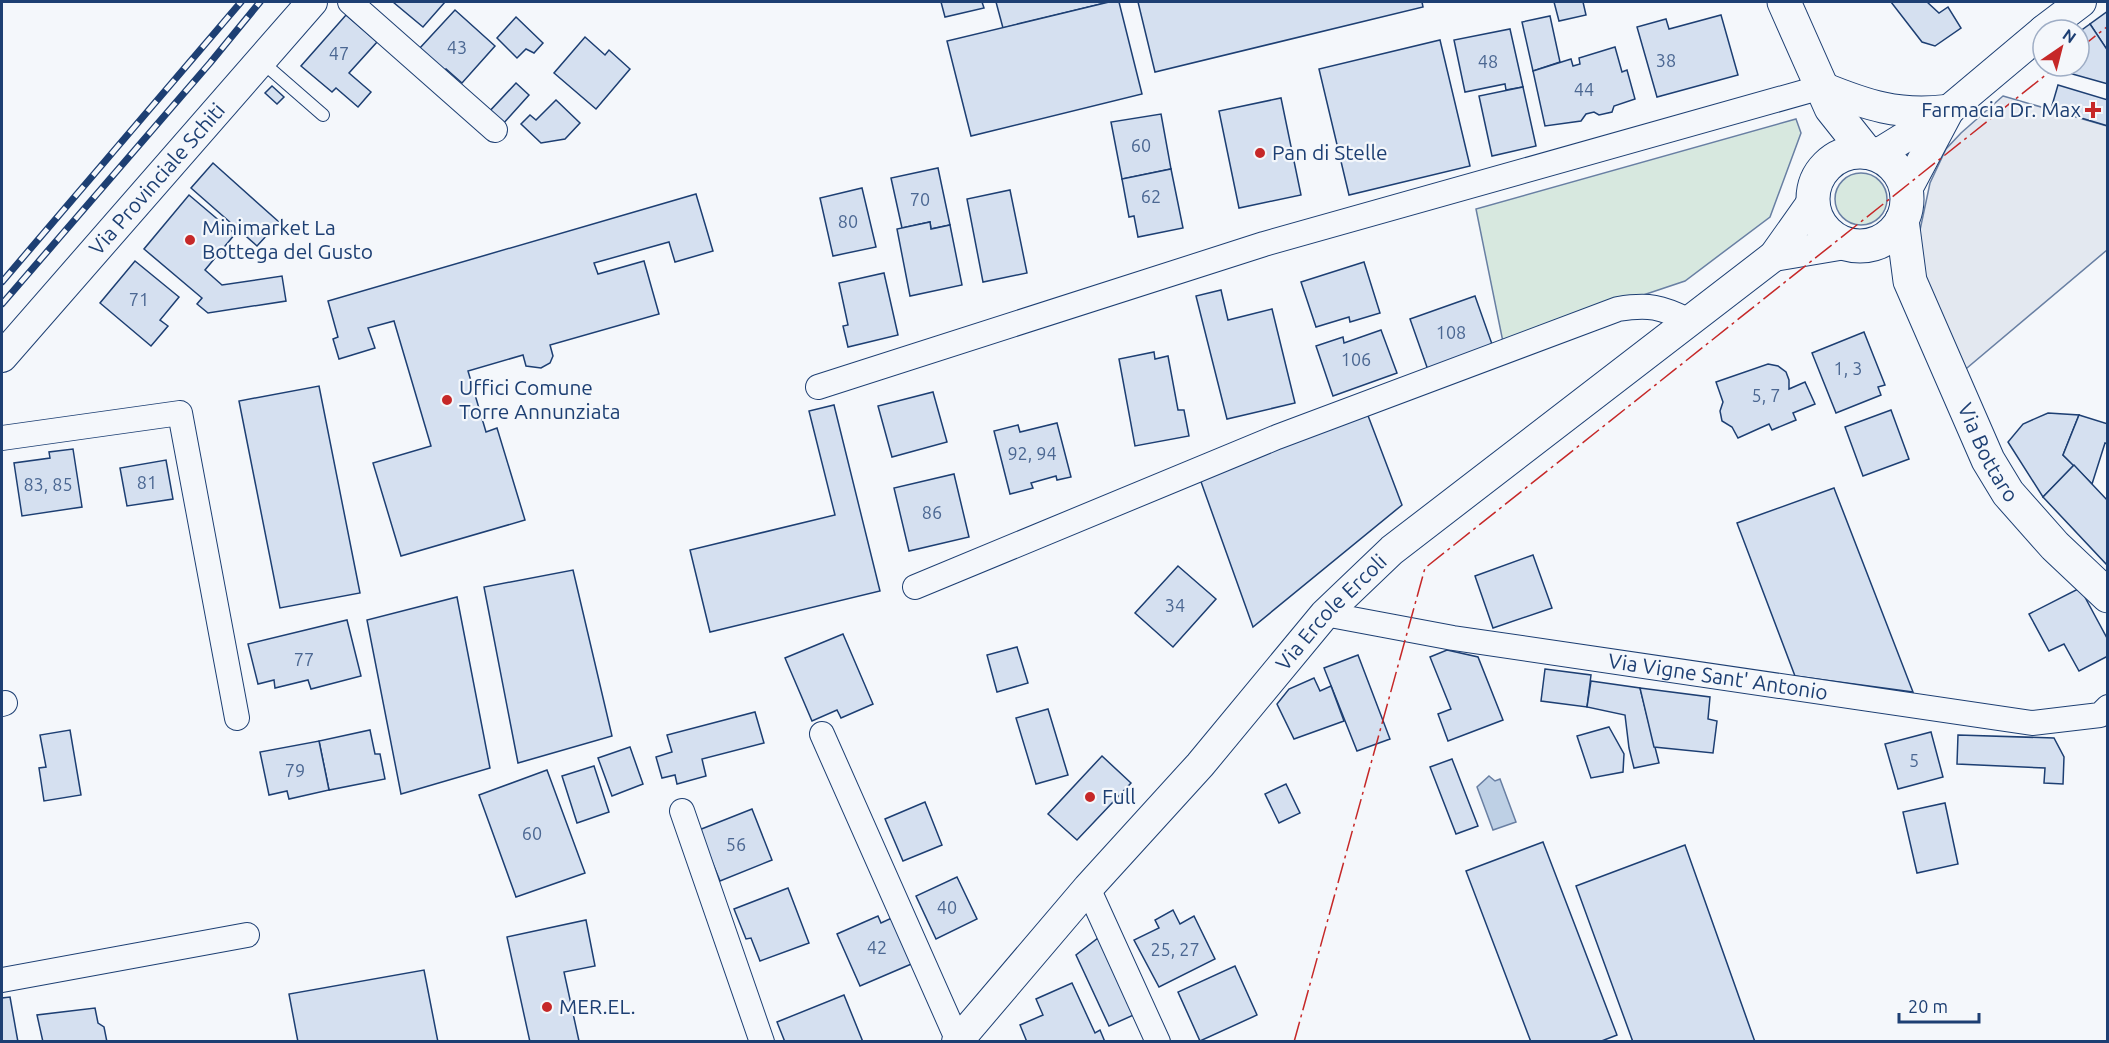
<svg xmlns="http://www.w3.org/2000/svg" width="2109" height="1043" font-family="Ubuntu,sans-serif">
<style>
.green{fill:#d7e8df;stroke:#687fa3;stroke-width:1.5}
.parking{fill:#e3e8f0;stroke:#687fa3;stroke-width:1.5}
.water{fill:#bed0e5;stroke:#687fa3;stroke-width:1.5}
.building{fill:#d5e0f0;stroke:#1d3f73;stroke-width:1.5}
.lines{fill:none;stroke-linecap:round;stroke-linejoin:round}
.service-casing{stroke:#1d3f73;stroke-width:14}
.minor-casing{stroke:#1d3f73;stroke-width:26}
.tertiary-casing{stroke:#1d3f73;stroke-width:32}
.secondary-casing{stroke:#1d3f73;stroke-width:35}
.service{stroke:#f4f7fb;stroke-width:12}
.minor{stroke:#f4f7fb;stroke-width:24}
.tertiary{stroke:#f4f7fb;stroke-width:30}
.secondary{stroke:#f4f7fb;stroke-width:33}
.rail-casing{stroke:#1d3f73;stroke-width:7}
.rail{stroke:#f4f7fb;stroke-width:4.5;stroke-dasharray:14;stroke-linecap:butt}
.power{stroke:#c62828;stroke-width:1.5;stroke-dasharray:21 4.5 3 4.5;stroke-linecap:butt}
.poi-dot{fill:#c62828;stroke:#f4f7fb;stroke-width:2}
.labels{text-anchor:middle;stroke-width:4.5;stroke-linejoin:round;paint-order:stroke}
.number-label{font-size:18px;fill:#4b6792}
.poi-label{font-size:21px;fill:#1d3f73;stroke:#f4f7fb;text-anchor:start}
.street-label{font-size:21px;fill:#1d3f73;stroke:#f4f7fb}
</style>
<rect width="100%" height="100%" fill="#f4f7fb"/>
<g class="green">
<path d="M1796 119 1801 133 1770 217 1685 281 1503 342 1476 209Z"/>
<circle cx="1861" cy="199" r="26"/>
</g>
<path class="parking" d="M2003 96 2107 126V250L1961 373 1921 267 1920 230 1930 183 1946 149 1961 133Z"/>
<path class="water" d="M1489 776 1495 781 1500 779 1516 822 1493 830 1477 787Z"/>
<g class="building">
<path d="M393 2H445L423 27Z"/>
<path d="M941 2H982L984 8 945 17Z"/>
<path d="M996 2H1109L1003 28Z"/>
<path d="M1109 2H1119L1142 94 971 136 947 41Z"/>
<path d="M1138 2H1422L1423 7 1155 72Z"/>
<path d="M1554 2H1583L1586 15 1559 21Z"/>
<path d="M1891 2H1927L1939 13 1948 7 1961 28 1935 46 1922 42Z"/>
<path d="M455 10 495 46 462 83 446 69 443 71 419 49Z"/>
<path d="M2108 11V50H2107L2090 24Z"/>
<path d="M346 15 377 42 349 73 371 92 358 107 336 88 332 92 301 66Z"/>
<path d="M1721 15 1738 75 1657 97 1637 27 1666 19 1669 29Z"/>
<path d="M1550 16 1560 62 1533 71 1522 22Z"/>
<path d="M516 17 543 43 534 53 526 49 517 58 497 38Z"/>
<path d="M2090 24 2108 51V84L2051 68 2052 66H2079V32Z"/>
<path d="M1510 29 1523 87 1506 90 1505 84 1465 92 1454 40Z"/>
<path d="M585 37 605 55 609 50 630 69 596 109 554 73Z"/>
<path d="M1440 40 1470 166 1349 195 1319 69Z"/>
<path d="M1615 47 1622 72 1627 70 1635 99 1614 106 1612 112 1599 115 1594 112 1586 114 1581 121 1545 126 1533 71 1571 59 1573 66 1580 64 1579 58Z"/>
<path d="M516 83 529 95 502 125 487 114Z"/>
<path d="M2058 85 2108 100V126L2051 109Z"/>
<path d="M272 86 284 97 277 104 265 93Z"/>
<path d="M1523 87 1536 146 1492 156 1479 96Z"/>
<path d="M1281 98 1301 195 1239 208 1219 111Z"/>
<path d="M556 100 580 123 565 139 541 143 521 124 530 115 536 120Z"/>
<path d="M1161 114 1171 169 1122 179 1111 122Z"/>
<path d="M213 163 279 222 257 246 191 188Z"/>
<path d="M938 168 950 225 931 229 930 222 902 228 891 178Z"/>
<path d="M1171 169 1183 228 1138 237 1134 216 1129 217 1122 179Z"/>
<path d="M862 188 876 247 833 256 820 198Z"/>
<path d="M1010 190 1027 273 983 282 967 199Z"/>
<path d="M696 194 713 251 675 262 669 242 594 263 598 274 644 261 659 314 550 345 553 356 550 363 541 368 526 366 523 355 468 371 486 432 497 428 525 520 401 556 373 463 431 446 394 321 368 328 375 348 339 359 333 339 338 337 328 301Z"/>
<path d="M189 195 235 234 205 270 222 285 282 276 286 301 208 313 197 304 202 298 144 249Z"/>
<path d="M930 222 931 229 950 225 962 285 910 296 897 229Z"/>
<path d="M135 261 179 297 160 320 168 326 151 346 100 303Z"/>
<path d="M1364 262 1380 313 1350 322 1349 317 1316 327 1301 282Z"/>
<path d="M884 273 898 335 848 347 843 326 848 325 839 283Z"/>
<path d="M1221 290 1228 320 1272 309 1295 403 1227 419 1196 296Z"/>
<path d="M1475 296 1493 347 1428 370 1410 319Z"/>
<path d="M1381 330 1397 373 1333 396 1316 346 1343 337 1344 343Z"/>
<path d="M1864 332 1885 385 1878 387 1881 395 1836 413 1812 353Z"/>
<path d="M1154 352 1155 359 1168 356 1178 410H1184L1189 436 1135 446 1119 359Z"/>
<path d="M1768 364 1778 366 1786 372 1789 380V389L1805 382 1815 404 1793 413 1796 420 1772 430 1769 424 1738 438 1732 427 1722 421 1720 411 1723 402 1716 382Z"/>
<path d="M319 386 360 593 280 608 239 401Z"/>
<path d="M933 392 947 442 892 457 878 406Z"/>
<path d="M834 405 880 591 710 632 690 550 835 515 809 411Z"/>
<path d="M1891 410 1909 459 1863 476 1845 427Z"/>
<path d="M1367 413 1402 505 1253 627 1200 479Z"/>
<path d="M2048 413 2079 415 2063 455 2074 465 2043 497 2008 442 2023 424Z"/>
<path d="M2079 415 2108 424V444L2105 443 2092 484 2063 455Z"/>
<path d="M1057 423 1071 477 1057 480 1056 476 1031 483 1033 488 1010 494 994 431 1018 425 1020 432Z"/>
<path d="M73 449 82 507 22 516 14 463 50 458 49 452Z"/>
<path d="M166 460 173 499 127 506 120 468Z"/>
<path d="M2074 465 2108 501V566L2043 497Z"/>
<path d="M954 474 969 537 909 551 894 488Z"/>
<path d="M1834 488 1913 692 1795 676 1737 523Z"/>
<path d="M1533 555 1552 608 1493 628 1475 576Z"/>
<path d="M1178 566 1216 599 1173 647 1135 613Z"/>
<path d="M573 570 612 736 518 763 484 587Z"/>
<path d="M2080 588 2108 640V656L2079 671 2064 644 2049 651 2029 614Z"/>
<path d="M457 597 490 768 401 794 367 620Z"/>
<path d="M347 620 361 676 311 689 308 680 275 688 274 680 258 684 248 644Z"/>
<path d="M843 634 873 704 841 718 837 710 812 721 785 658Z"/>
<path d="M1017 647 1028 683 997 692 987 655Z"/>
<path d="M1447 650 1478 657 1503 720 1448 741 1438 714 1451 709 1430 657Z"/>
<path d="M1358 655 1390 739 1357 751 1324 668Z"/>
<path d="M1545 669 1591 675 1587 707 1541 701Z"/>
<path d="M1314 678 1320 691 1331 686 1344 721 1294 739 1277 704 1289 689Z"/>
<path d="M1591 681 1640 688 1659 763 1634 768 1629 748 1625 715 1587 707Z"/>
<path d="M1640 688 1710 697 1708 719 1717 721 1713 753 1654 747Z"/>
<path d="M1048 709 1068 775 1036 784 1016 718Z"/>
<path d="M755 712 764 743 702 759 706 776 677 784 675 775 662 778 656 757 672 752 667 735Z"/>
<path d="M1609 727 1624 754 1623 772 1591 778 1577 736Z"/>
<path d="M70 730 81 795 44 801 39 768 46 767 40 735Z"/>
<path d="M370 730 375 754H380L385 779 329 790 319 741Z"/>
<path d="M1931 732 1943 777 1898 789 1885 744Z"/>
<path d="M1958 735 2054 738 2064 757 2063 784 2044 783 2045 768 1957 764Z"/>
<path d="M319 741 329 790 289 799 287 791 269 795 260 752Z"/>
<path d="M630 747 643 784 612 796 598 758Z"/>
<path d="M1102 756 1131 783 1077 840 1048 814Z"/>
<path d="M1452 759 1478 826 1456 834 1430 767Z"/>
<path d="M594 766 609 812 577 823 562 776Z"/>
<path d="M547 770 585 873 516 897 479 795Z"/>
<path d="M1286 784 1300 813 1279 823 1265 794Z"/>
<path d="M925 802 942 845 903 861 885 819Z"/>
<path d="M1945 803 1958 864 1917 873 1903 812Z"/>
<path d="M752 809 772 860 720 881 699 830Z"/>
<path d="M1543 842 1617 1035 1599 1042H1531L1466 871Z"/>
<path d="M1685 845 1755 1042H1633L1576 886Z"/>
<path d="M957 877 977 919 936 939 916 896Z"/>
<path d="M788 888 809 943 760 961 751 938 746 939 734 909Z"/>
<path d="M1173 910 1180 924 1194 916 1215 959 1159 987 1134 940 1159 928 1155 920Z"/>
<path d="M878 916 881 923 896 916 916 962 860 986 837 934Z"/>
<path d="M586 920 595 966 564 972 579 1041 530 1042 507 937Z"/>
<path d="M1102 935 1138 1013 1109 1026 1076 955Z"/>
<path d="M1235 966 1257 1015 1200 1041 1178 992Z"/>
<path d="M424 970 438 1042H298L289 994Z"/>
<path d="M1072 983 1095 1033 1100 1030 1105 1042H1027L1020 1025 1043 1015 1036 999Z"/>
<path d="M844 995 863 1042H785L777 1022Z"/>
<path d="M10 997 18 1042H2V998Z"/>
<path d="M95 1008 98 1023 104 1027 107 1042H43L37 1015Z"/>
</g>
<g class="lines">
<g class="service-casing">
<path id="service" d="M261 61 323 115"/>
</g>
<g class="minor-casing">
<g id="minor">
<path d="M350 2 495 130"/>
<path d="M818 387 1264 244 1822 87"/>
<path d="M2 438 180 413 237 718"/>
<path d="M915 587 1277 437 1618 309C1649 304 1661 307 1688 320"/>
<path id="s1" d="M1325 614 1453 638 2032 723 2100 715 2108 707"/>
<path d="M2 704 5 703"/>
<path d="M822 734 958 1041"/>
<path d="M682 811 762 1042"/>
<path d="M1088 888 1158 1042"/>
<path d="M2 980 247 935"/>
</g>
</g>
<g class="tertiary-casing">
<g id="tertiary">
<path d="M2044 30 2081 2"/>
<path d="M1822 87C1866 105 1899 116 1946 110"/>
<path d="M1876 155 1949 110 2043 31"/>
<path d="M1906 191 1949 110"/>
<path d="M1774 256 1845 244"/>
<path id="s2" d="M2 357 312 2"/>
<path id="s3" d="M957 1042 1088 888 1200 765 1325 614 1392 550 1774 256 1813 201"/>
</g>
</g>
<g class="secondary-casing">
<g id="secondary">
<path d="M1784 2 1831 108 1866 152"/>
<circle cx="1860" cy="199" r="47"/>
<path id="s4" d="M1902 220 1910 281 1988 460 2008 493 2055 546 2108 596"/>
</g>
</g>
<use href="#service" class="service"/>
<use href="#minor" class="minor"/>
<use href="#tertiary" class="tertiary"/>
<use href="#secondary" class="secondary"/>
<g class="rail-casing">
<g id="rail">
<path d="M2 282 241 2"/>
<path d="M2 304 210 63 260 2"/>
</g>
</g>
<use href="#rail" class="rail"/>
<g class="power">
<path d="M2079 49 2108 26"/>
<path d="M1294 1042 1425 568 2057 66"/>
</g>
</g>
<g class="poi-dot">
<path d="M2090 101h6v6h6v6h-6v6h-6v-6h-6v-6h6z"/>
<circle cx="1260" cy="153" r="6"/>
<circle cx="190" cy="240" r="6"/>
<circle cx="447" cy="400" r="6"/>
<circle cx="1090" cy="797" r="6"/>
<circle cx="547" cy="1007" r="6"/>
</g>
<g class="labels">
<g class="number-label">
<text x="457" y="54">43</text>
<text x="339" y="60">47</text>
<text x="1666" y="67">38</text>
<text x="1488" y="68">48</text>
<text x="1584" y="96">44</text>
<text x="1141" y="152">60</text>
<text x="1151" y="203">62</text>
<text x="920" y="206">70</text>
<text x="848" y="228">80</text>
<text x="139" y="306">71</text>
<text x="1451" y="339">108</text>
<text x="1356" y="366">106</text>
<text x="1848" y="375">1, 3</text>
<text x="1766" y="402">5, 7</text>
<text x="1032" y="460">92, 94</text>
<text x="147" y="489">81</text>
<text x="48" y="491">83, 85</text>
<text x="932" y="519">86</text>
<text x="1175" y="612">34</text>
<text x="304" y="666">77</text>
<text x="1914" y="767">5</text>
<text x="295" y="777">79</text>
<text x="532" y="840">60</text>
<text x="736" y="851">56</text>
<text x="947" y="914">40</text>
<text x="877" y="954">42</text>
<text x="1175" y="956">25, 27</text>
</g>
<g class="poi-label">
<text x="2081" y="117" text-anchor="end">Farmacia Dr. Max</text>
<text x="1272" y="160">Pan di Stelle</text>
<text x="202" y="235">Minimarket La<tspan x="202" dy="24">Bottega del Gusto</tspan></text>
<text x="459" y="395">Uffici Comune<tspan x="459" dy="24">Torre Annunziata</tspan></text>
<text x="1102" y="804">Full</text>
<text x="559" y="1014">MER.EL.</text>
</g>
<g class="street-label">
<text dy="7" stroke="none"><textPath href="#s2" startOffset="236">Via Provinciale Schiti</textPath></text>
<text dy="7" stroke="none"><textPath href="#s4" startOffset="250">Via Bottaro</textPath></text>
<text dy="7" stroke="none"><textPath href="#s3" startOffset="570">Via Ercole Ercoli</textPath></text>
<text dy="7" stroke="none"><textPath href="#s1" startOffset="398">Via Vigne Sant' Antonio</textPath></text>
</g>
</g>
<rect width="2109" height="1043" fill="none" stroke="#1d3f73" stroke-width="6"/>
<g transform="translate(2061 48) rotate(35)"><circle r="28" fill="#f4f7fb" stroke="#9eadc5" stroke-width="1.5"/>
<path d="M0-4.5L10 22L0 15L-10 22Z" fill="#c62828"/>
<text y="-9" font-size="16" font-weight="bold" text-anchor="middle" fill="#1d3f73">N</text>
</g>
<path d="M1899 1013v9h80v-9" fill="none" stroke="#1d3f73" stroke-width="3"/>
<text x="1908" y="1013" font-size="18" fill="#1d3f73" stroke="#f4f7fb" stroke-width="4.5" paint-order="stroke">20 m</text>
</svg>
